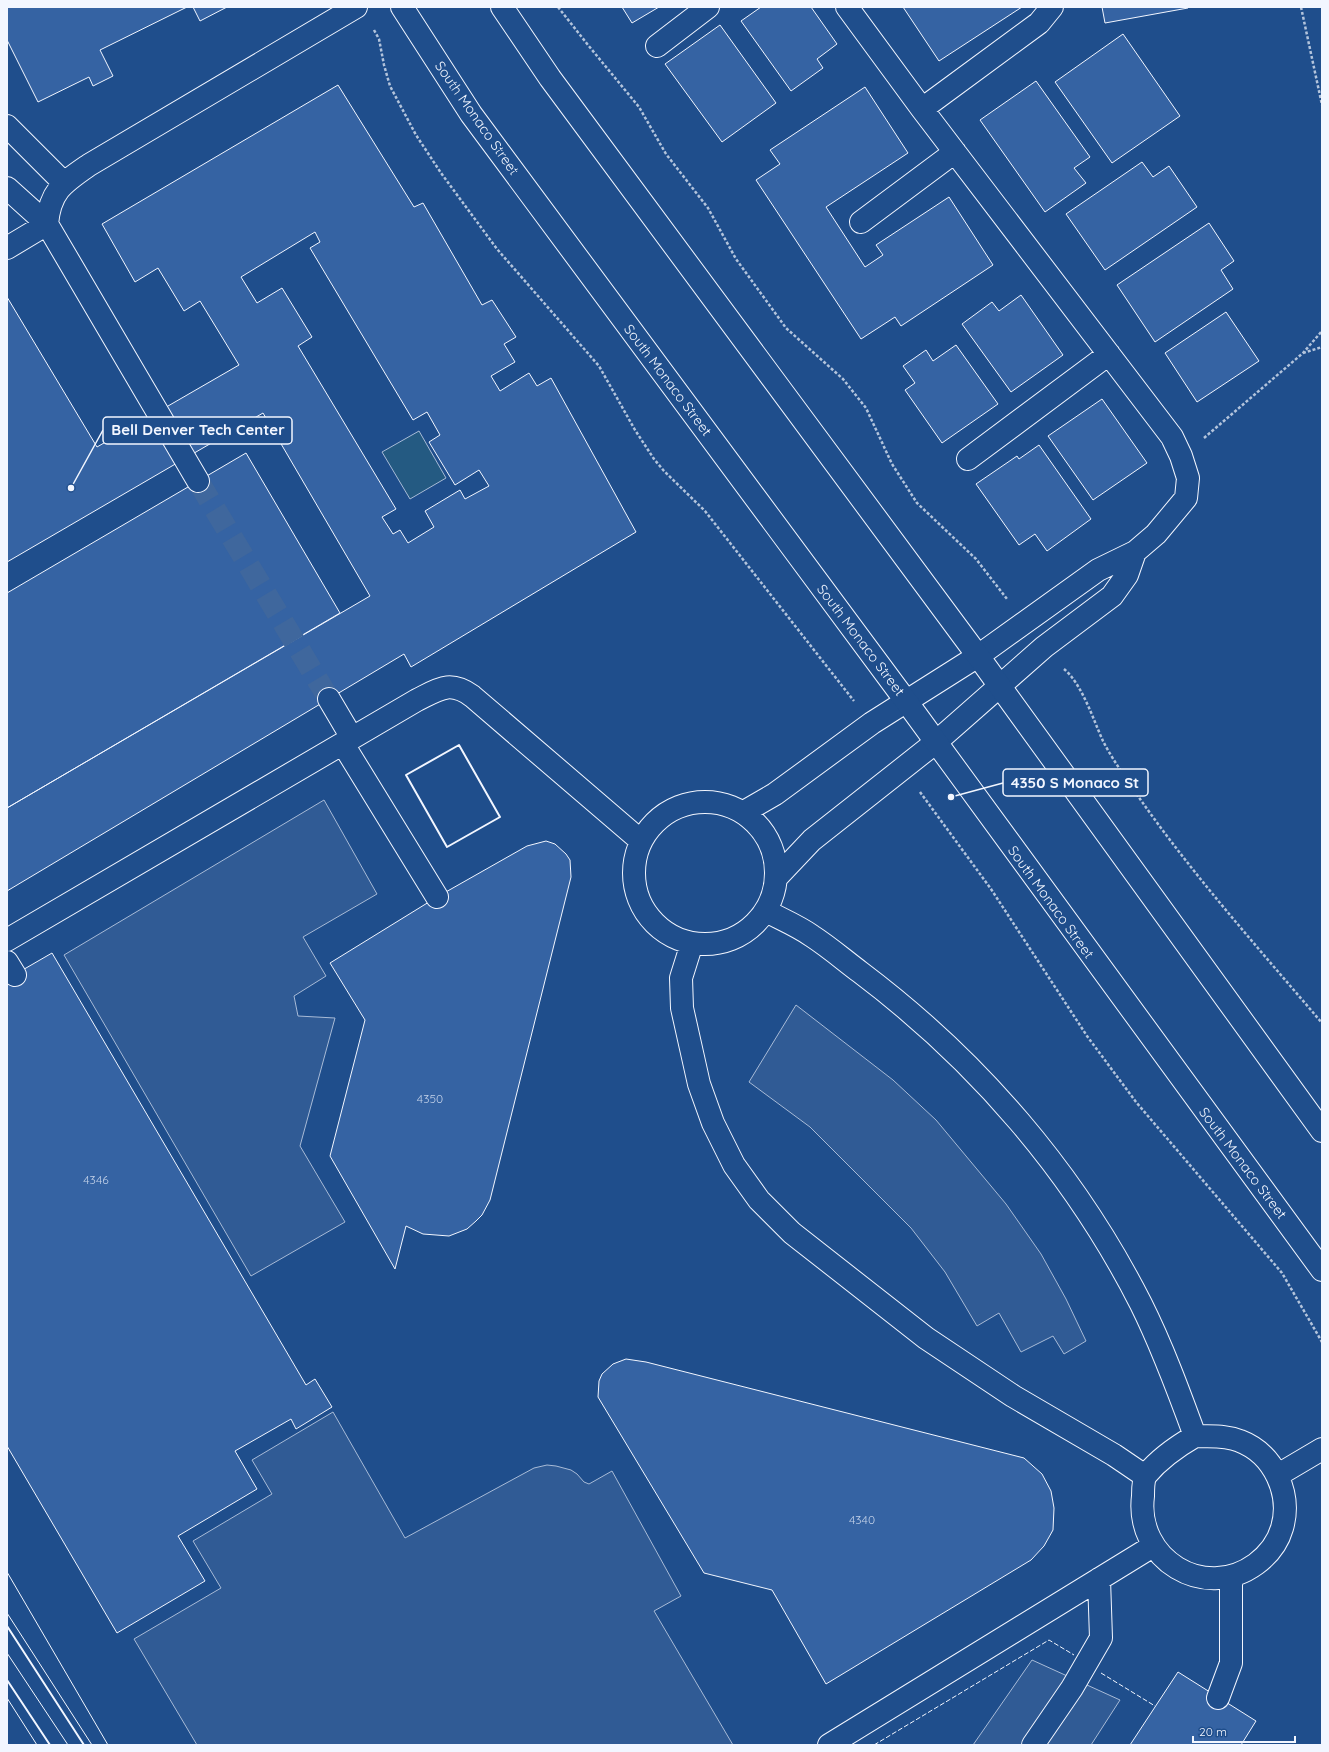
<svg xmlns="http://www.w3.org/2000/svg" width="1329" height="1752" font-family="Quicksand,sans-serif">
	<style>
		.green { fill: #245a82; stroke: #a8bbd7 }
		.parking { fill: #305b95; stroke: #a8bbd7 }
		.building { fill: #3563a3; stroke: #f2f6ff; fill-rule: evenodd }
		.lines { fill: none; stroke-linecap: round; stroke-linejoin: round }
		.minor-tunnel { stroke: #3f679d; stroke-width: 22; stroke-dasharray: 22 11; stroke-linecap: butt }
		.minor-casing { stroke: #f2f6ff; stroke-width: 24 }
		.major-casing { stroke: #f2f6ff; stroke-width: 24 }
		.path { stroke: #b3c4dc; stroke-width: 2.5; stroke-dasharray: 3 2; stroke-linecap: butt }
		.minor { stroke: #1f4e8c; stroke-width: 22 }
		.major { stroke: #1f4e8c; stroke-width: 22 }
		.tram { stroke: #f2f6ff; stroke-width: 1 }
		.fence { stroke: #f2f6ff; stroke-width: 1; stroke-dasharray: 5 2; stroke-linecap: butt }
		.wall { stroke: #f2f6ff; stroke-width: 2 }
		.labels { text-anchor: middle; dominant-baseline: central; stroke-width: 3; stroke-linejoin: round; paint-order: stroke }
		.number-label { font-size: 12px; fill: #c3d1e8 }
		.street-label { font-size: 14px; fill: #f2f6ff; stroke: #1f4e8c }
		.leader { fill: none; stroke: #f2f6ff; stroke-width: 1.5 }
		.callout-dot { fill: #f2f6ff; stroke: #1f4e8c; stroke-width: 1.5 }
		.callout { fill: #1f4e8c; stroke: #f2f6ff; stroke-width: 1.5 }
		.callout-label { font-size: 15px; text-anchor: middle; font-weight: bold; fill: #f2f6ff }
	</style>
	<rect width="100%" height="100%" fill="#1f4e8c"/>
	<path class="green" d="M419 431 446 478 410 499 382 452Z"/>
	<path class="parking" d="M324 800 377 894 303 937 326 976 294 996 298 1016 335 1018 300 1146 345 1222 251 1276 64 955Z
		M796 1005 893 1080 936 1120 1006 1204 1041 1254 1066 1299 1086 1341 1064 1354 1053 1336 1021 1352 999 1313 977 1326 945 1272 911 1228 810 1127 749 1082Z
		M333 1412 405 1538 534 1468 547 1465 556 1466 571 1470 577 1474 584 1482 589 1484 612 1471 681 1596 654 1611 733 1745H197L134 1639 221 1588 193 1541 272 1494 252 1460Z
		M1032 1660 1120 1700 1091 1745H973Z"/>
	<path class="building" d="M7 7H187L100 50 113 76 93 86 89 77 38 102 7 40Z
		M193 7H227L200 21Z
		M622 7H659L632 23Z
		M761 7H811L837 44 817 59 823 68 791 91 741 21Z
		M903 7H1022L939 61Z
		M1102 7H1188V8L1105 23Z
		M720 25 776 103 722 142 665 64Z
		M1123 34 1180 116 1112 163 1055 82Z
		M1036 81 1090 157 1074 168 1086 183 1045 212 980 120Z
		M338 85 414 207 423 203 482 305 492 300 516 337 504 344 515 362 491 376 500 391 529 373 537 386 551 378 636 532 411 667 404 654 7 891V808L370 596 263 413 7 562V297L97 447 239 365 200 301 184 311 158 268 135 282 102 224ZM315 232 320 242 310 248 413 420 427 412 440 435 429 442 455 485 479 470 489 486 465 499 460 490 425 511 434 527 408 543 400 530 393 534 382 517 396 509 298 346 312 337 282 288 257 303 241 277Z
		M865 87 908 153 826 207 865 267 883 255 876 245 949 197 993 265 901 326 895 317 861 339 756 180 780 164 770 150Z
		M1142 162 1153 177 1169 166 1197 207 1105 270 1066 214Z
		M1209 223 1234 261 1221 270 1233 289 1155 342 1117 285Z
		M1021 295 1063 355 1011 392 962 324 992 302 999 311Z
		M1226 312 1259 361 1197 402 1165 353Z
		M956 345 998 404 942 443 905 390 915 383 903 366 926 350 933 361Z
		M1102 399 1147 463 1093 500 1048 436Z
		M1039 445 1091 519 1047 551 1035 534 1019 545 976 484 1017 456 1019 459Z
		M246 453 340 613 7 808V593Z
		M546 841 555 844 566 854 570 860 571 877 490 1200 482 1215 476 1221 467 1229 449 1236 423 1234 406 1226 395 1269 330 1156 365 1020 330 963 437 897 527 846Z
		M52 953 306 1385 315 1379 332 1407 296 1429 291 1419 235 1451 257 1489 178 1536 205 1581 117 1633 7 1446V979Z
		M626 1359 646 1362 1024 1458 1042 1474 1051 1491 1054 1508 1053 1530 1044 1546 1031 1560 826 1684 772 1590 704 1573 598 1397 599 1381 602 1374 613 1364Z
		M1178 1672 1256 1721 1241 1745H1130Z"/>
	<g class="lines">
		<path class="minor-tunnel" d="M198 481 329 699"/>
		<defs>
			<path id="minor" d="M657 46 708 7
				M922 109 1039 23 1052 7
				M7 126 64 183
				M7 188 47 224 198 481
				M861 222 955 152
				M47 224C50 191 63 183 89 165L356 7
				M7 248 47 224
				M968 459 1109 354
				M329 699 352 738
				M343 744 437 897
				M634 873a71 71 0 1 1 142 0a71 71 0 1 1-142 0Z
				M744 812 775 794 872 723 978 656 1098 570 1135 552 1156 534 1186 498 1188 478 1181 456 1172 437 922 109 847 7
				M777 877 812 840 935 743 1044 647 1112 596 1127 575 1135 552
				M766 911C781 919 798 926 812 936 829 947 844 960 860 972 977 1060 1074 1172 1141 1304 1162 1346 1179 1392 1195 1436
				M7 940 417 700C439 689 450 680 472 696L641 841
				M692 943 681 978 682 1008 699 1084 713 1123 734 1165 759 1200 792 1233 926 1338 1013 1396 1114 1455 1145 1476
				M7 962 15 975
				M1195 1436C1210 1437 1226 1435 1240 1441 1274 1454 1292 1494 1282 1528 1278 1542 1268 1555 1256 1564 1204 1602 1135 1559 1143 1496 1143 1490 1143 1480 1146 1475 1160 1458 1176 1447 1195 1436Z
				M1278 1475 1322 1449
				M1218 1698 1231 1663V1576
				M829 1745 1153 1546
				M1033 1745 1072 1688 1101 1638 1099 1579"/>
			<path id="major" d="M402 7 471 114 906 701 1322 1270
				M502 7 550 78 978 656 1322 1131"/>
		</defs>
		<use href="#minor" class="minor-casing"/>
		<use href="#major" class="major-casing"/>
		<path class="path" d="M558 7 588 45 639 107 666 154 708 208 736 259 786 328 843 379 866 408 892 464 917 503 976 559 1007 599
			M1301 7 1322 105
			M374 30 379 39 384 65 390 86 416 135 441 173 497 249 599 366 635 430 654 459 664 471 705 511 854 701
			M1303 353 1322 347
			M1204 438 1303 353 1322 331
			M1064 669C1082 684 1093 719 1103 741 1109 753 1117 765 1125 777 1183 864 1254 943 1322 1023
			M920 792 991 889 1087 1036 1136 1102 1282 1273 1322 1342"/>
		<use href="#minor" class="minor"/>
		<use href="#major" class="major"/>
		<path class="tram" d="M7 1572 108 1745
			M7 1613 92 1745
			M7 1653 68 1745
			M7 1698 37 1745"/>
		<path class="fence" d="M1101 1673 1155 1706
			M874 1745 1049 1640 1074 1655"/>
		<path class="wall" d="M459 745 500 817 447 847 406 775Z
			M7 1626 84 1745
			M7 1680 50 1745"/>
	</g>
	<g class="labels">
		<g class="number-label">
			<text x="430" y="1098">4350</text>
			<text x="96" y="1179">4346</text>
			<text x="862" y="1519">4340</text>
		</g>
		<g class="street-label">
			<text transform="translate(477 118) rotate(55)">South Monaco Street</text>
			<text transform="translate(668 380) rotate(53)">South Monaco Street</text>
			<text transform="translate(861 640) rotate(53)">South Monaco Street</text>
			<text transform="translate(1051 902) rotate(54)">South Monaco Street</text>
			<text transform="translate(1243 1163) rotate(53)">South Monaco Street</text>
		</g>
	</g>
	<path class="leader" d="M71 488L103 430M951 797L1003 783"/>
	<g class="callout-dot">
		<circle cx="71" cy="488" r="4"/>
		<circle cx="951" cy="797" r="4"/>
	</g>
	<g class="callout">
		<rect x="103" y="417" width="189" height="27" rx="4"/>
		<rect x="1003" y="769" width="145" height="27" rx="4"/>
	</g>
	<g class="callout-label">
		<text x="198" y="435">Bell Denver Tech Center</text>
		<text x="1075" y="788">4350 S Monaco St</text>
	</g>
	<rect width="1329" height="1752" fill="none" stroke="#f2f6ff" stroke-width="16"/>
	<path d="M1193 1736v6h102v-6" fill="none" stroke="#f2f6ff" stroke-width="2"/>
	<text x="1199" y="1736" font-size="12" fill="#f2f6ff" stroke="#1f4e8c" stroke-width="3" paint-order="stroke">20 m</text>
</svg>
